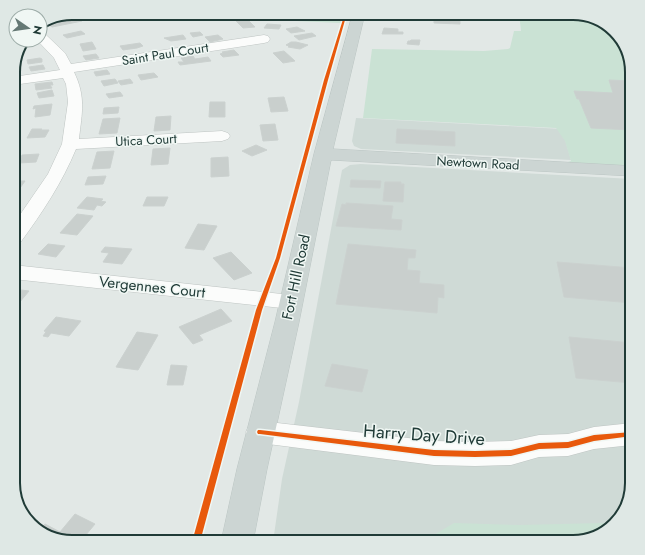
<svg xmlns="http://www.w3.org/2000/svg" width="645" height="555" font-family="Jost,sans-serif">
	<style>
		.built { fill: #cfdad6 }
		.green { fill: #cae2d4 }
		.building { fill: #c9cfcd; stroke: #cbd1cf }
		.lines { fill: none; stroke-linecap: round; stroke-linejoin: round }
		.minor-casing { stroke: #bfc5c3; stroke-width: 1 }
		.major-casing { stroke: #bbc5c3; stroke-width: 1 }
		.minor { fill: #fbfcfb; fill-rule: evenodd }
		.major { fill: #ccd5d3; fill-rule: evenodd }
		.cycleway-casing { stroke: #f0f7f4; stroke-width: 3 }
		.cycleway { fill: #e8590c; fill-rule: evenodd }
		.labels { text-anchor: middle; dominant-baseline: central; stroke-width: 3; stroke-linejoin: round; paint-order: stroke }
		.far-street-label { font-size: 13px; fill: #203b37; stroke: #f0f7f4 }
		.street-label { font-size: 15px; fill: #203b37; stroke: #f0f7f4 }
		.near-street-label { font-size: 18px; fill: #203b37; stroke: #f0f7f4 }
		.rim { fill: none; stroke: #203b37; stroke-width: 2 }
	</style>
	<rect width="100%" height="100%" fill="#e2e8e6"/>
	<path class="built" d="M356 118 562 129 571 160 361 149 354 146 352 141Z
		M361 164 632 179V487L615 525 573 542H273L282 479 299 402 342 170 350 165Z"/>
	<path class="green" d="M113 13H344L342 23Z
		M519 13H574L615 30 632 71V171L568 162 571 161 565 141 556 128 363 118 372 49 484 51 508 49 510 48 514 31H521Z
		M617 521 615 525 573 542H422L454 523 519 525 603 523Z
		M321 535 336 537 343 542H285L286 539H299Z"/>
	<path class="building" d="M78 18 82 21 52 27 48 24Z
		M247 19 255 27 243 28 236 21Z
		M434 19 460 20V24L434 23Z
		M267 24 281 25 279 29 264 28Z
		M297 27 305 31 291 33 286 29Z
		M384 28 398 29V32H403V34H382Z
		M81 31 85 34 67 38 63 35Z
		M200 32 203 35 193 37 190 33Z
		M312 33 316 36 299 40 294 36Z
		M183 35 186 39 171 41 164 38Z
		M218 35 223 39 210 42 205 37Z
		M411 40H420L419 45 407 44 408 41H410Z
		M92 42 96 49 83 51 80 44Z
		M291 42H296L308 45 300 49 288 47 289 46 286 45Z
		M140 43 143 46 137 48 123 50 120 46Z
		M234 50 239 55 223 57 220 54 223 53 222 52Z
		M284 51 295 61 283 63 273 53Z
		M96 54 99 58 86 60 83 56Z
		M193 56 195 59 208 57 211 61 180 65 178 62H184L181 58Z
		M40 58 42 59V62L28 64 27 60Z
		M43 65 45 69 31 71 29 67Z
		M107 70 110 74 96 76 94 72Z
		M154 73 158 77 141 80 138 75Z
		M115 79 118 83 104 86 101 81Z
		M130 79 133 83 121 85 118 81Z
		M609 80 632 81V130L591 128 579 99H577L574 91 613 93Z
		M52 82 53 85H50L52 88 36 90 35 84Z
		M52 90 54 96 39 98 37 93Z
		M120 92 123 96 109 98 106 94Z
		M284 97 288 111 271 112 268 98Z
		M210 102H225V117H209Z
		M52 104 50 115 35 117 36 108 33 109 34 106Z
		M119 107 118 113 103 114 104 108Z
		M171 116 170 130 154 131 156 117Z
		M120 118 117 133 99 134 103 119Z
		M275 124 278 140 263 141 260 125Z
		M32 129H42L41 130H49L45 137 27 138Z
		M397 129 455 132V146L396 143Z
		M256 145 267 150 252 156 242 151Z
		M170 148 168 164 151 165 153 149Z
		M114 151 110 168 92 169 97 152Z
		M39 154 36 162 19 163 22 155Z
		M228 157 229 176 211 177V158Z
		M106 176 103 184 85 185 88 177Z
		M351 180 381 181 380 188 350 187Z
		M13 181H25L13 198Z
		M385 182H401V184H404L403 202 383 201Z
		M87 197 103 199 101 201 106 202 102 206 97 205 94 210 77 208Z
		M147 197H168L164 206H143Z
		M346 203 393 206 391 219 402 220 401 230 336 226 342 204 346 205Z
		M77 214 93 216 77 235 60 233Z
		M198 224 217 226 204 250 185 248Z
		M48 244 65 246 56 257 38 254Z
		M348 244 416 250 415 258H408L407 270 420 271 419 283 444 285V298L438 297 437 313 336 304Z
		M105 247 132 249 122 264 103 262 109 253 101 252Z
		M231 252 252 273 234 280 213 258Z
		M557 262 632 268V303L564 297Z
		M13 289 29 291 19 303 13 302Z
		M221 309 232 321 199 335 203 340 193 344 179 327Z
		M56 317 81 321 69 336 51 333 48 337 43 336 46 332 44 331Z
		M137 332 158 335 138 370 116 367Z
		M569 337 632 343V383L576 378Z
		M332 364 368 370 362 392 325 386Z
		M171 365 187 366 183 385H167Z
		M75 514 95 524 80 542H71L40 529 45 524 60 532Z"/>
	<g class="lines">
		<defs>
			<path id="minor" d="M40 32 44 33 65 53 71 64 264 35 268 36 270 39 268 42 264 43 74 72C86 97 82 112 79 139L222 131 228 133 230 136 228 139 222 141 76 149C62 183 42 213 20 243L13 245V225L48 174 62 144 68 102 66 84 63 78 13 85V77L60 70 54 58 37 40H40Z
				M13 265 291 295 299 297 302 302 299 307 291 309 13 279Z
				M260 421 434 441 475 442 511 441 539 435 568 434 594 427 632 423V445L594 449 568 456 539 457 511 465 475 466 434 465 260 443 250 440 246 432 250 424Z"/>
			<path id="major" d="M353 13H365L333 149 632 166V176L331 160 299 322 267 469 253 542H221L237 469 275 322 314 154Z"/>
		</defs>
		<use href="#minor" class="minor-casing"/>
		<use href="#major" class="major-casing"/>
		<use href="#minor" class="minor"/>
		<use href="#major" class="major"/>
		<defs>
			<path id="cycleway" d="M345 13H347L328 80 280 258 262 310 200 542H192L256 310 276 258 324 80Z
				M258 430H260L434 450 475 451 511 450 539 443 568 442 594 435 632 432V436L594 441 568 448 539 449 511 456 475 457 434 456 260 434H258L257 432Z"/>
		</defs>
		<use href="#cycleway" class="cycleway-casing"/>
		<use href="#cycleway" class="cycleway"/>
	</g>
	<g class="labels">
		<g class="far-street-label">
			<text transform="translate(165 54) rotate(-9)">Saint Paul Court</text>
			<text transform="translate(146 140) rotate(-3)">Utica Court</text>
			<text transform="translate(478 163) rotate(3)">Newtown Road</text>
		</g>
		<g class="street-label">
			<text transform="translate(296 277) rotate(-78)">Fort Hill Road</text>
			<text transform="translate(152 287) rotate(6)">Vergennes Court</text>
		</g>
		<g class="near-street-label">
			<text transform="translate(424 435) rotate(4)">Harry Day Drive</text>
		</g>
	</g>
	<path d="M0 0H645V555H0ZM72 20H573A52 52 0 0 1 625 72V483A52 52 0 0 1 573 535H72A52 52 0 0 1 20 483V72A52 52 0 0 1 72 20Z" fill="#dfe8e5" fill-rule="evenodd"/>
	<path class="rim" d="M72 20H573A52 52 0 0 1 625 72V483A52 52 0 0 1 573 535H72A52 52 0 0 1 20 483V72A52 52 0 0 1 72 20Z"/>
	<g transform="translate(28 28) rotate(103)"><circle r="19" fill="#f0f7f4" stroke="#9daca8"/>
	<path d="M0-3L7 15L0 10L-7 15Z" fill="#647874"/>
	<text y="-6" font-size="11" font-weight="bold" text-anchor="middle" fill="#203b37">N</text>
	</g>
</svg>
